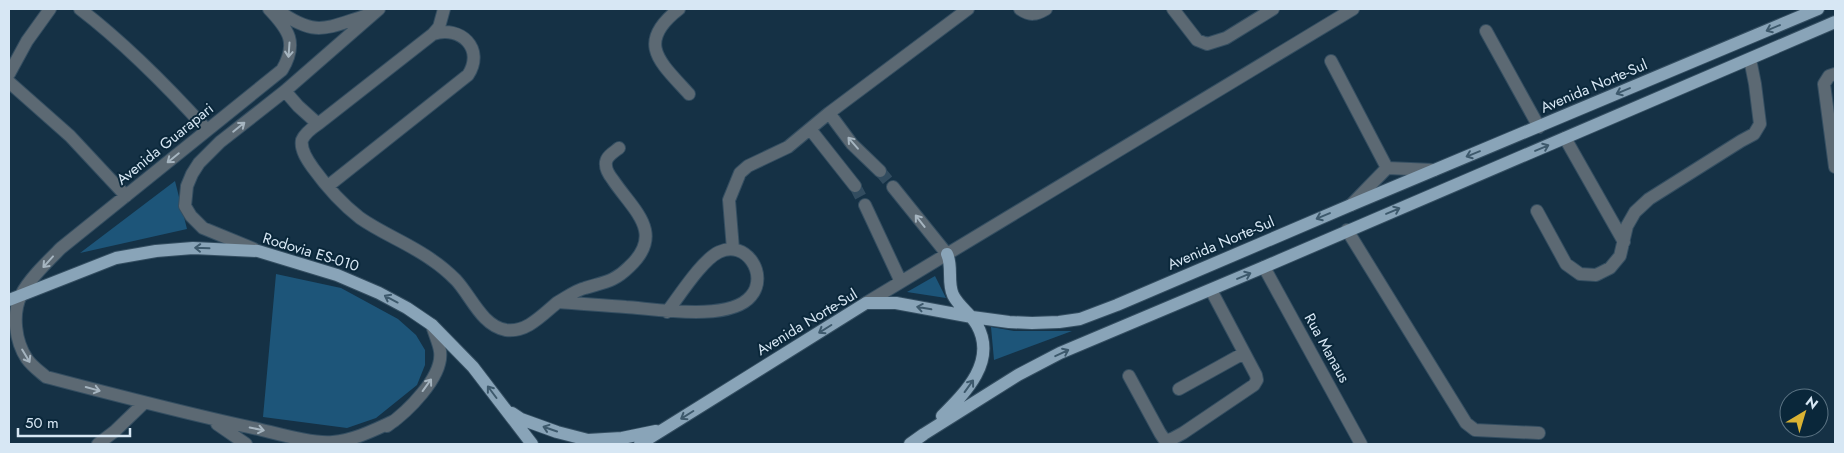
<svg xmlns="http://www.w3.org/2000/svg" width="1844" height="453" font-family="Jost,sans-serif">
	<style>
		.green { fill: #1d5579 }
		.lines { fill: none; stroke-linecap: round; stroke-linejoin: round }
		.minor-tunnel { stroke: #324c5f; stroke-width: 12; stroke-dasharray: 12 6; stroke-linecap: butt }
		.minor-casing { stroke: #344e61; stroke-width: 14 }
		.major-casing { stroke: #344e61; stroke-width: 14 }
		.minor { stroke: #5c6973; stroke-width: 12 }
		.major { stroke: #89a4b8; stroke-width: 12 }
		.oneway { stroke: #3d596c }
		.oneway2 { stroke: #a6b5c0 }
		.labels { text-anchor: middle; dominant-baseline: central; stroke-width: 4; stroke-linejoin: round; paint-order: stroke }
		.street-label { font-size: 15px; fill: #d7e7f4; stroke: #0a273a }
	</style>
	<rect width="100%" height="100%" fill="#153145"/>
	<path class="green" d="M175 181 187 229 80 253Z
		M276 274 341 288 398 319 416 335 425 350V365L417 385 376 418 347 428 263 417Z
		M935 276 946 298 907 292Z
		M991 327 1014 331H1072L994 360Z"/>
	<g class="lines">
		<path class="minor-tunnel" d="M880 171 893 187
			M855 186 865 205"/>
		<defs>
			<path id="minor" d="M80 9C127 45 168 87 207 130
				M269 9C289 30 298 43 282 70L61 248C48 261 29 279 21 295 12 314 15 341 27 359 32 366 39 371 46 377 116 395 187 414 258 429 279 434 313 444 333 442 355 440 374 430 394 421
				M679 9C635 43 660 62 689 94
				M1020 9C1030 16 1036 15 1046 9
				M1173 9 1197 40 1207 44 1226 38 1273 9
				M277 10C317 38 325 28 368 15
				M1486 31 1539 127
				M1331 61 1387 168
				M9 74 27 41 50 9
				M1835 74 1829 76 1824 84 1835 167
				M9 82 70 136 126 196
				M285 91 298 106 318 124C312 128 305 133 302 140 300 150 308 161 313 168 326 186 342 204 360 218 383 234 410 244 432 260 441 266 449 273 456 280 471 296 482 326 506 330 527 333 543 314 558 302 581 304 604 305 626 307 656 309 730 322 751 296 769 275 746 239 719 252 702 260 680 295 667 312
				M829 113 852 144 880 171
				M318 124 433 34 439 27 444 9
				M810 129 855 186
				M1565 138 1624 242
				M328 186 468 75C485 49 461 25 433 34
				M893 187 947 254
				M865 205 901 282
				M1351 205 1387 168 1434 170
				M1537 211 1566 264 1580 274 1596 275 1610 268 1620 256 1627 226 1635 212 1649 199 1741 141 1754 134 1760 124 1755 84 1750 59
				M1347 230 1466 423 1475 430 1539 433
				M254 249 203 228 191 216 185 206 187 186 192 174 199 163 220 142 285 91 379 9
				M733 249 729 200 740 173 748 166 788 147 829 113 968 9
				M1264 267 1361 444
				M558 302C567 297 576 290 585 288 604 282 614 282 629 267 666 233 633 210 613 180 609 175 605 168 606 162 607 156 614 152 619 148
				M866 303 1353 9
				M1129 376 1160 433 1164 439 1170 440 1183 433 1254 385 1257 380 1256 375 1211 290
				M1179 389 1244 353
				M217 424 246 444
				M387 426C406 413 444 377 440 351 439 343 434 333 432 325
				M98 444 115 431 144 403"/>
			<path id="major" d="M9 300 116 258 156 251 193 248 258 251 337 275 379 293 407 308 432 325 473 367 532 444
				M512 413 521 419 557 432 588 440 622 438 656 431
				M942 416C966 392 997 361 977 325 971 314 959 307 953 295 947 282 953 267 947 254
				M640 444 866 303H896L972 317 1009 322 1032 323 1059 322 1080 319 1117 305 1351 205 1818 9
				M910 444 924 434 1018 375 1060 353 1264 267 1835 22"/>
		</defs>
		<use href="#minor" class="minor-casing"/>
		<use href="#major" class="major-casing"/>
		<use href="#minor" class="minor"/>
		<use href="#major" class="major"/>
	</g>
	<defs><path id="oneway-shaft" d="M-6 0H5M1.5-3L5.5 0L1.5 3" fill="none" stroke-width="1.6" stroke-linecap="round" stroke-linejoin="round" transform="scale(1.25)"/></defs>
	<g class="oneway">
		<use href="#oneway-shaft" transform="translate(1773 28) rotate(157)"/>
		<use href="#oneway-shaft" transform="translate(1623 91) rotate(157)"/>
		<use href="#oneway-shaft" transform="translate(1542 148) rotate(-23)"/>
		<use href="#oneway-shaft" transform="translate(1473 154) rotate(158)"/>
		<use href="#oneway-shaft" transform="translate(1393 211) rotate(-23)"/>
		<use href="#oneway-shaft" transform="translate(1323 216) rotate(157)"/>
		<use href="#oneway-shaft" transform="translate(202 248) rotate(-178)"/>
		<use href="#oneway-shaft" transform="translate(1244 276) rotate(-23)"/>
		<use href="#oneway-shaft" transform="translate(391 299) rotate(-152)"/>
		<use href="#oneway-shaft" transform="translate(924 308) rotate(-170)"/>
		<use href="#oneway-shaft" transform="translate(825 329) rotate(148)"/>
		<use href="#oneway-shaft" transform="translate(1062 353) rotate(-25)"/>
		<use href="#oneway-shaft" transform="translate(969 386) rotate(-54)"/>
		<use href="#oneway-shaft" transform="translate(492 392) rotate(-127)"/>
		<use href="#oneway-shaft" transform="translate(687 415) rotate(148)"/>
		<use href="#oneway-shaft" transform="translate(550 429) rotate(-161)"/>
	</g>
	<g class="oneway2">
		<use href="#oneway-shaft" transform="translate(289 50) rotate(94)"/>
		<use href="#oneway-shaft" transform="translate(239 127) rotate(-39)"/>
		<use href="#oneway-shaft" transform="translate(853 143) rotate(-131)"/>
		<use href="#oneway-shaft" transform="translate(173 158) rotate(141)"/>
		<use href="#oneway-shaft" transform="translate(920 221) rotate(-128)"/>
		<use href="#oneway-shaft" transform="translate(48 262) rotate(132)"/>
		<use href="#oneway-shaft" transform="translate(26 356) rotate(59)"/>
		<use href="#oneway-shaft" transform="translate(427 385) rotate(-54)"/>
		<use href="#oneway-shaft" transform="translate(93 389) rotate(15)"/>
		<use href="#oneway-shaft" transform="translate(257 429) rotate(12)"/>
	</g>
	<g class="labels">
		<g class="street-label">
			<text transform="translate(1594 86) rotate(-23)">Avenida Norte-Sul</text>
			<text transform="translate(165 144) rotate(-39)">Avenida Guarapari</text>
			<text transform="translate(1221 243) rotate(-23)">Avenida Norte-Sul</text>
			<text transform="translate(311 252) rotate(17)">Rodovia ES-010</text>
			<text transform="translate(807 322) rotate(-31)">Avenida Norte-Sul</text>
			<text transform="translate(1327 348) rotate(61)">Rua Manaus</text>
		</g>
	</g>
	<rect width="1844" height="453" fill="none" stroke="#d7e7f4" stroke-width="20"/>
	<g transform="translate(1804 413) rotate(38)"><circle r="24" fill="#0a273a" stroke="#5c7484"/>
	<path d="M0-4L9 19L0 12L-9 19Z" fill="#dab333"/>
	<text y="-8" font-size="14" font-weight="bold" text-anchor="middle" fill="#d7e7f4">N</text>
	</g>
	<path d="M18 428v8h112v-8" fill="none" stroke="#d7e7f4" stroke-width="2.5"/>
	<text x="25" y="428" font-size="15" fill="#d7e7f4" stroke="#0a273a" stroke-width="4" paint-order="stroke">50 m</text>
</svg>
